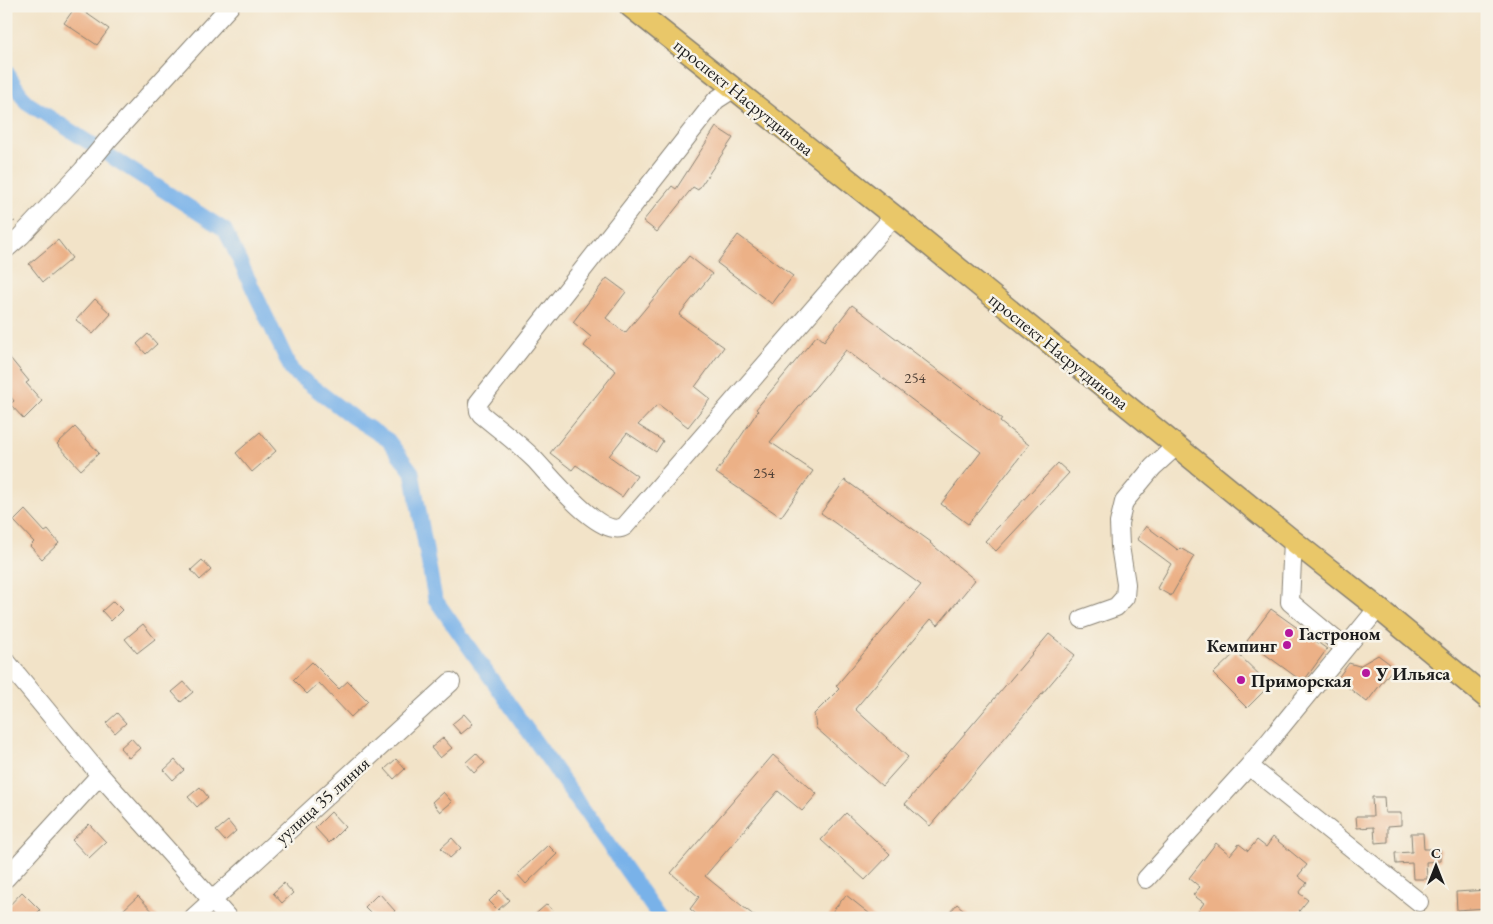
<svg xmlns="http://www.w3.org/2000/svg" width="1493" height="924" font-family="'EB Garamond',serif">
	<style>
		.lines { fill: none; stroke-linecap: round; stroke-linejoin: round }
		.canal { stroke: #79b2e9; stroke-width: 15 }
		.building { fill: #ecb187 }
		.minor-casing { stroke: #878072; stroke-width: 20 }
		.major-casing { stroke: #878072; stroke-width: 24 }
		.path { stroke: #878072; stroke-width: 2.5; stroke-dasharray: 4 4; stroke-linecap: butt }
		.minor { stroke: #fff; stroke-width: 18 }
		.major { stroke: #e9c769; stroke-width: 21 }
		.poi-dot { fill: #b5179e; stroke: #f7f3e8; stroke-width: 2 }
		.labels { text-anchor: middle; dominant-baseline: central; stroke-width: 5; stroke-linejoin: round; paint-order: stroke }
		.number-label { font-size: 15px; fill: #504137 }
		.street-label { font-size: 18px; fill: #1c1c1c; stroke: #f7f3e8 }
		.poi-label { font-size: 18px; font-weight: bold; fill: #1c1c1c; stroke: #f7f3e8; text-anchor: start }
	</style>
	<rect width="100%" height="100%" fill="#f7f3e8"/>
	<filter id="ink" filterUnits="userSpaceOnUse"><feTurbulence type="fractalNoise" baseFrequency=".02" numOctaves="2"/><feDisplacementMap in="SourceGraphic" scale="10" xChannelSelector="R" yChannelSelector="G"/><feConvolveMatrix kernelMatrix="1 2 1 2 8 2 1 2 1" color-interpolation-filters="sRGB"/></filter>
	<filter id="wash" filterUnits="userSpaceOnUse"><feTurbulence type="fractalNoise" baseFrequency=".0096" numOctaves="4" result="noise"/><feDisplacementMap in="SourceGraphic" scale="20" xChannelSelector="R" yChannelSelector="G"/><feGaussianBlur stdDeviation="1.12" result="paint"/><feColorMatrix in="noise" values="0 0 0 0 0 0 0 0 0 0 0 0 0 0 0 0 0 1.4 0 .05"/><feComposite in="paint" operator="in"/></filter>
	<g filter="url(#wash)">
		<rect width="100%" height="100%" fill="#f2e3c8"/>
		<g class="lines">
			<path class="canal" d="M6 71 26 102 225 230 292 371 352 417 388 440 412 472 435 599 660 918"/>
		</g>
		<g id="blocks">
			<path class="building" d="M76 6 109 29 97 45 64 23Z
				M716 127 733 138 698 190 693 187 657 232 643 221 672 186 676 189Z
				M738 235 793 276 772 304 717 263Z
				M58 240 72 258 43 282 29 264Z
				M689 256 712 274 679 315 724 347 695 387 710 399 688 427 658 404 638 425 663 441 656 452 627 433 609 456 637 476 622 497 576 465 572 470 550 453 616 371 584 346 591 337 573 322 607 278 626 292 606 318 625 333Z
				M95 299 111 314 93 334 76 320Z
				M852 305 1002 419 1000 422 1029 445 968 524 941 504 981 452 846 350 770 442 813 471 781 517 716 473 758 411 756 409 817 335 824 341Z
				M148 334 157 344 146 354 137 344Z
				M6 353 29 381 26 383 42 401 24 419 10 404 14 401 6 391Z
				M75 427 99 453 81 470 57 444Z
				M260 432 276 451 252 472 236 453Z
				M1058 463 1069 473 996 551 985 541Z
				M845 480 931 542 930 543 975 580 938 625 931 619 855 709 908 757 882 786 816 728 814 714 839 689 836 686 921 585 821 513Z
				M25 510 45 532 48 530 59 543 42 559 30 546 34 542 14 521Z
				M1146 526 1178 550 1180 548 1194 556 1171 596 1157 588 1171 564 1137 539Z
				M202 560 211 570 200 580 191 570Z
				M113 601 122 610 111 621 102 611Z
				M1271 609 1327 649 1303 682 1247 641Z
				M143 624 155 639 137 653 125 639Z
				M1049 634 1075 655 930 826 905 804Z
				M1236 652 1270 685 1247 708 1213 674Z
				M1378 655 1394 667 1367 702 1337 679 1349 663 1359 666Z
				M312 662 339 689 348 681 368 701 351 717 319 683 307 694 293 680Z
				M184 682 193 692 181 702 172 692Z
				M117 713 126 723 115 733 106 723Z
				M464 714 473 724 461 734 452 724Z
				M131 738 140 748 129 758 120 748Z
				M443 738 452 748 440 758 431 748Z
				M476 753 485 763 474 773 465 763Z
				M773 755 817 794 802 811 778 791 705 876 757 918H701L690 909 699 897 671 873Z
				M396 759 405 769 394 779 385 769Z
				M175 760 184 770 173 780 164 770Z
				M200 787 208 797 197 807 188 797Z
				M443 792 452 802 440 812 432 802Z
				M1372 797H1384L1385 813H1401V825L1388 826V842L1375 843 1374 827 1357 828 1356 816H1373Z
				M331 812 345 827 329 843 315 828Z
				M846 813 890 854 865 880 821 840Z
				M228 821 236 831 225 841 216 831Z
				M89 824 106 842 89 858 72 840Z
				M1411 833H1423L1424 849H1440V861L1426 862 1427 879H1413L1412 863 1396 864 1395 853 1412 852Z
				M1273 837 1307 865 1298 876 1307 883 1299 893 1308 900 1299 911 1307 918H1203L1197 913 1204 903 1193 895 1200 887 1189 878 1216 843 1230 855 1239 844 1248 851 1257 840 1266 847Z
				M452 838 461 848 450 858 441 848Z
				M548 845 557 854 526 884 517 874Z
				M284 883 293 893 282 903 273 893Z
				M500 890 509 900 498 910 489 901Z
				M1487 890V908L1457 910 1456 892Z
				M22 892 40 910 32 918H15L6 909Z
				M379 893 395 911 388 918H376L365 907Z
				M846 895 875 918H827Z
				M138 896 159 918H127L121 912Z
				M547 904 559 918H531Z
				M957 904 973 918H945Z"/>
		</g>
	</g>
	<g filter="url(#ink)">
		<use href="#blocks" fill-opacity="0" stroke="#878072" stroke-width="1"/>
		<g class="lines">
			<defs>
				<path id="minor" d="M733 89 716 100 478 403 479 411 481 414C499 429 518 443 534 459 549 474 602 542 625 526L894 216
					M6 249 21 236 83 170 107 141 230 6
					M1293 541 1290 602 1345 648
					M1082 619 1116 607 1125 597 1126 584 1120 546 1119 523 1124 502 1153 467 1176 446
					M6 661 100 775 228 918
					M1249 766 1419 902
					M6 878 100 775
					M1146 879 1249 766 1378 608
					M193 918 451 682"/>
				<path id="major" d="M630 6 894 216 1293 541 1378 608 1487 698"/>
			</defs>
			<use href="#minor" class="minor-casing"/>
			<use href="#major" class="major-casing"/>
			<path class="path" d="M6 207 14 222"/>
			<use href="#minor" class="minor"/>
			<use href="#major" class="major"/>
		</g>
	</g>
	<g class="poi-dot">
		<circle cx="1289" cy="633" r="5"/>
		<circle cx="1287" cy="645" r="5"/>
		<circle cx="1366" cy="673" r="5"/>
		<circle cx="1241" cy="680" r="5"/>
	</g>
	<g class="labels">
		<g class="number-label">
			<text x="915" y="377">254</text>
			<text x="764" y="472">254</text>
		</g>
		<g class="street-label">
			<text transform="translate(744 97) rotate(39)">проспект Насрутдинова</text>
			<text transform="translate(1059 351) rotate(39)">проспект Насрутдинова</text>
			<text transform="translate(322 800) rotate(-42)">уулица 35 линия</text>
		</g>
		<g class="poi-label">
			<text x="1299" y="633">Гастроном</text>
			<text x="1277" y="645" text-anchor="end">Кемпинг</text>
			<text x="1376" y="673">У Ильяса</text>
			<text x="1251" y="680">Приморская</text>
		</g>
	</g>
	<rect width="1493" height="924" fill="none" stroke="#f7f3e8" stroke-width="25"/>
	<g transform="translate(1436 866)" stroke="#f7f3e8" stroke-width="4" paint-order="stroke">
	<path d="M0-4L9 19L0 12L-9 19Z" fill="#1c1c1c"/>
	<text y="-8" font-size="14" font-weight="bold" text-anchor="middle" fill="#1c1c1c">С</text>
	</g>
</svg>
